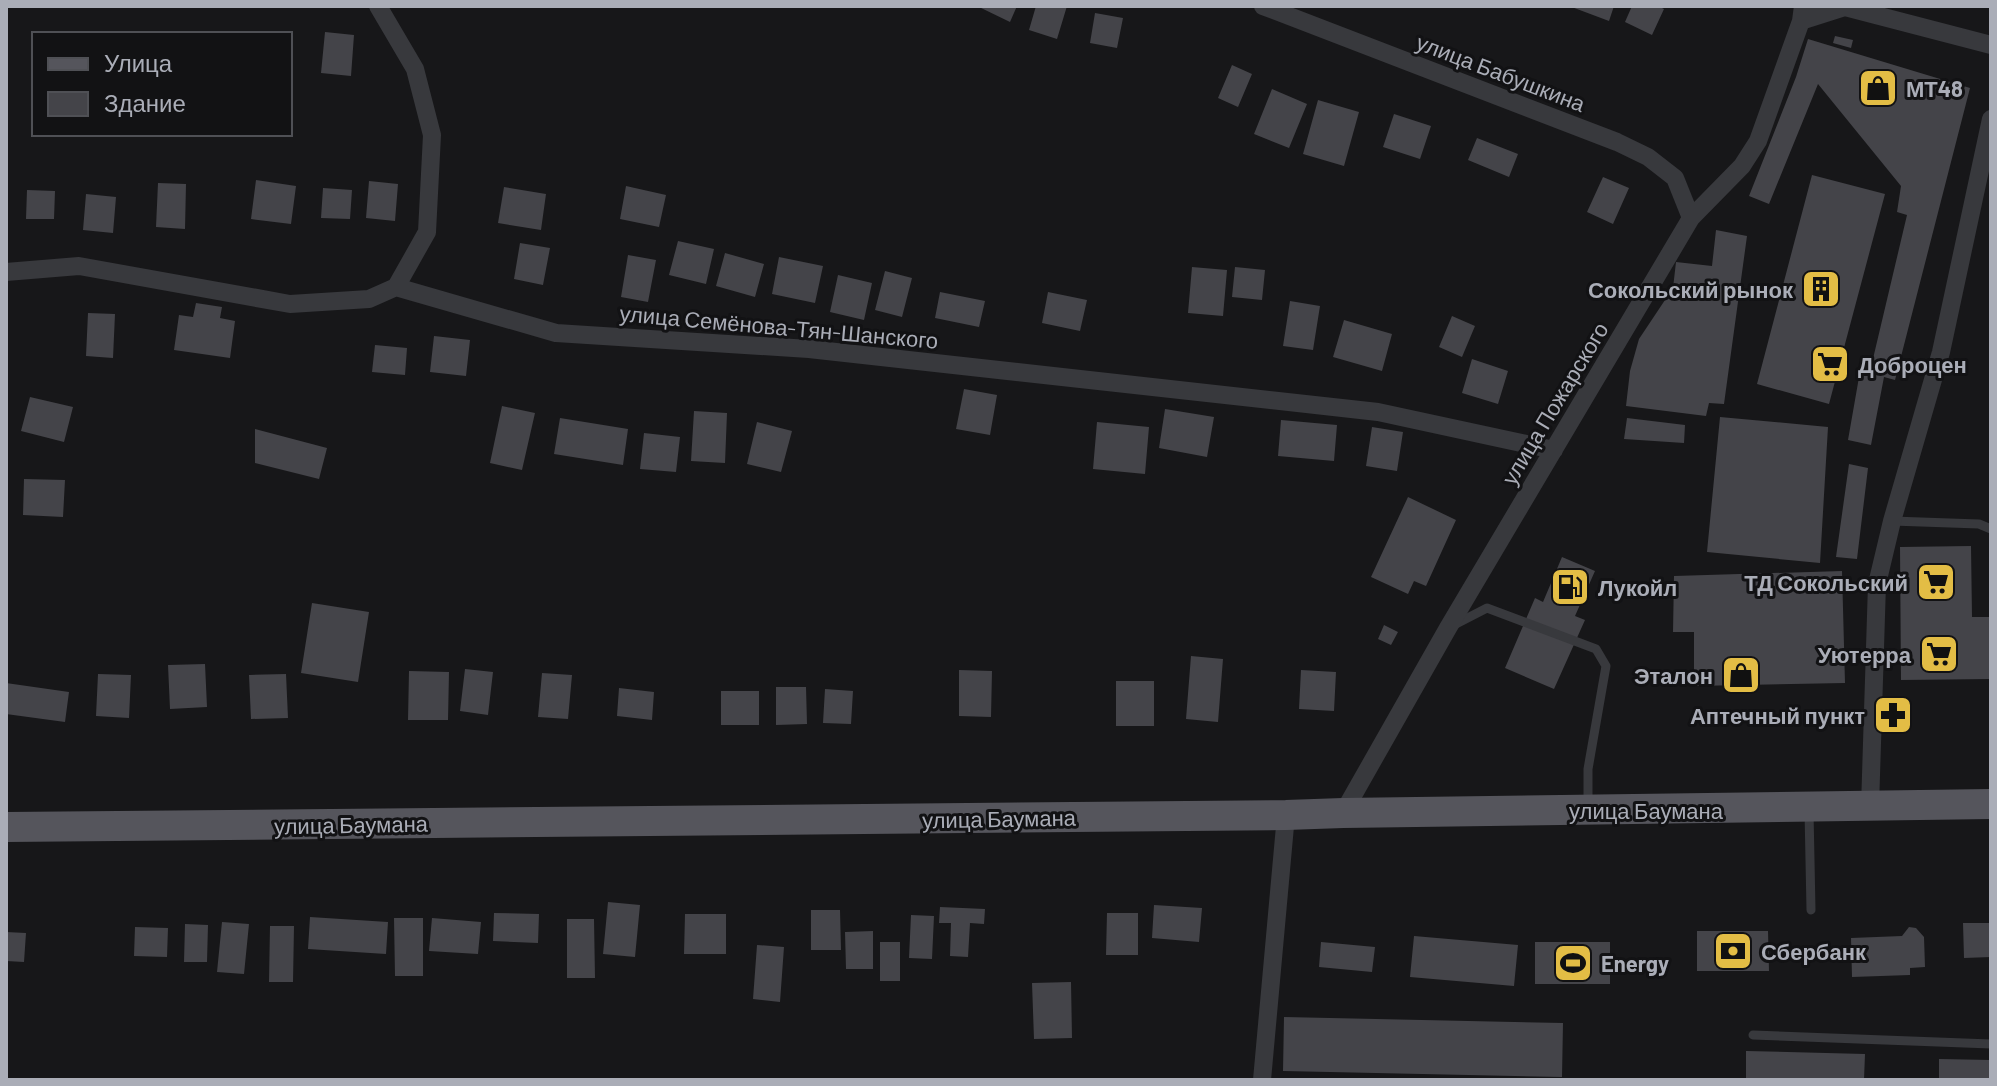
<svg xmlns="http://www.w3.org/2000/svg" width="1997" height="1086" font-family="Barlow,sans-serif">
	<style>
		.building { fill: #444449 }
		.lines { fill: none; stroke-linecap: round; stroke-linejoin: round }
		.lane { stroke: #38393d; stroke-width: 9 }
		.street { stroke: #38393d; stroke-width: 18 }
		.primary { stroke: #55555c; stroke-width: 30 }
		.labels { text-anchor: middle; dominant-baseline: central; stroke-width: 6; stroke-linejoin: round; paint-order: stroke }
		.street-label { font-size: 22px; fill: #aaadb7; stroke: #121214 }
		.poi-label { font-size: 22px; font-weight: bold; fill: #aaadb7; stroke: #121214; text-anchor: start }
	</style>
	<rect width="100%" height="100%" fill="#171719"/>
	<path class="building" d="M977 6H1017L1010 22Z
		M1036 6H1067L1057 39 1029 30Z
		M1569 6H1614L1609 21Z
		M1632 6H1658L1664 9 1652 35 1625 22Z
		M1095 13 1123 18 1117 48 1090 43Z
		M325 32 354 35 351 76 321 73Z
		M1835 36 1853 40 1851 48 1833 43Z
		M1808 39 1970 88 1895 380 1884 377 1871 445 1848 440 1862 360 1872 363 1907 215 1897 212 1901 186 1818 84 1769 204 1749 196 1796 77Z
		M1232 65 1252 74 1238 107 1218 98Z
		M1272 89 1307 104 1289 148 1254 134Z
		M1318 100 1359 112 1344 166 1303 154Z
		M1394 114 1431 126 1420 159 1383 147Z
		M1477 138 1518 154 1509 177 1468 160Z
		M1812 175 1885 194 1829 404 1757 384Z
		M1603 177 1629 188 1613 224 1587 212Z
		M256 180 296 186 291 224 251 219Z
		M369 181 398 184 395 221 366 218Z
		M158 183 186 184 185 229 156 227Z
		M626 186 666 195 659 227 620 219Z
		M504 187 546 194 541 230 498 223Z
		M323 188 352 190 350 219 321 218Z
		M27 190 55 191 54 219H26Z
		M86 194 116 197 113 233 83 230Z
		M1716 230 1747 236 1724 404 1709 403 1706 416 1626 406 1630 371 1639 339 1673 288 1676 262 1712 266Z
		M678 241 714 249 706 284 669 275Z
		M520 243 550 248 543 285 514 279Z
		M725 253 764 264 755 297 716 286Z
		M628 255 656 260 648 302 621 297Z
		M779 257 823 266 815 303 772 294Z
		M1192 267 1227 270 1223 316 1188 313Z
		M1235 267 1265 270 1262 300 1232 297Z
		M885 271 912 278 902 317 875 310Z
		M838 275 872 283 864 320 830 312Z
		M940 292 985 301 979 327 935 318Z
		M1048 292 1087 300 1080 331 1042 323Z
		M1290 301 1320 306 1313 350 1283 346Z
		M196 303 222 307 220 318 235 321 230 358 174 350 179 315 193 317Z
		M88 313 115 314 113 358 86 356Z
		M1452 316 1475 326 1462 357 1439 347Z
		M1344 320 1392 334 1382 371 1333 357Z
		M434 336 470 340 466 376 430 372Z
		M375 345 407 348 405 375 372 372Z
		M1472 359 1508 371 1498 404 1462 393Z
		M964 389 997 395 990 435 956 429Z
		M30 397 73 407 64 442 21 431Z
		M502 406 535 413 522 470 490 463Z
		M1165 409 1214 417 1207 457 1159 448Z
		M694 411 727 413 725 463 691 461Z
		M1720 417 1828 427 1820 563 1707 552Z
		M560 418 628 429 623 465 554 454Z
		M1627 418 1685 425 1684 443 1624 439Z
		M1281 420 1337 425 1334 461 1278 456Z
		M757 422 792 431 781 472 747 464Z
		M1097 422 1149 427 1145 474 1093 469Z
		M1372 427 1403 432 1397 471 1366 466Z
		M255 429 327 448 319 479 255 463Z
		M644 433 680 437 676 472 640 469Z
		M1849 464 1868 468 1857 559 1836 557Z
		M24 479 65 480 63 517 23 515Z
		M1408 497 1456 520 1426 586 1414 581 1408 594 1371 577Z
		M1971 546 1972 617H1991V679L1901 680 1900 547Z
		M1562 557 1595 571 1575 616 1585 620 1554 689 1505 668 1535 598 1543 602Z
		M1842 571 1845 683 1694 686V632H1673L1674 576Z
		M312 603 369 612 358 682 301 673Z
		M1384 625 1398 632 1391 645 1378 639Z
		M1191 656 1223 659 1218 722 1186 719Z
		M205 664 207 707 170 709 168 665Z
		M465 669 493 672 488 715 460 711Z
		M959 670 992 671 991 717 959 716Z
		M1301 670 1336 672 1334 711 1299 709Z
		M409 671 449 672 448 720H408Z
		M542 673 572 675 568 719 538 717Z
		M98 674 131 675 129 718 96 716Z
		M286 674 288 718 251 719 249 675Z
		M1116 681H1154V726H1116Z
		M6 683 69 692 65 722 6 714Z
		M776 687H806L807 724 776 725Z
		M619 688 654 692 652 720 617 716Z
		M825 689 853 691 851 724 823 723Z
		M721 691H759V725H721Z
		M608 902 640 905 635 957 603 954Z
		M1154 905 1202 908 1199 942 1152 938Z
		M940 907 985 909 984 924 970 923 968 957 950 956 951 923H939Z
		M811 910H840L841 950H811Z
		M494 913 539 914 538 943 493 941Z
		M1107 913H1138V955H1106Z
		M685 914H726V954H684Z
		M911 915 934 916 932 959 909 958Z
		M310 917 388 922 386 954 308 949Z
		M394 918H423V976H395Z
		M432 918 481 922 478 954 429 951Z
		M567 919H594L595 978H567Z
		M222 922 249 924 244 974 217 972Z
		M1963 923H1991V957L1964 958Z
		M185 924 208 925 207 962H184Z
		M270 926H294L293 982H269Z
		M135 927 168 928 167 957 134 956Z
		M1909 927 1916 928 1924 937 1925 967 1910 968V975L1852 977 1851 938 1902 936Z
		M873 931V969H846L845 932Z
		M1697 931H1768L1769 971H1697Z
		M6 932 26 933 24 962 6 961Z
		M1414 936 1518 945 1514 986 1410 977Z
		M880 942H900V981H880Z
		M1321 942 1375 947 1372 972 1319 967Z
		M1535 942H1610V984H1535Z
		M757 945 784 947 780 1002 753 999Z
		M1071 982 1072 1038 1034 1039 1032 983Z
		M1284 1017 1563 1023 1562 1077 1283 1071Z
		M1746 1051 1865 1054 1864 1080H1746Z
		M1939 1059 1991 1060V1080H1939Z"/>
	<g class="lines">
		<path class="lane" d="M1892 521 1979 524 1991 529
			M1452 626 1487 608 1596 649 1606 666 1588 769V807
			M1809 811 1811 910
			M1753 1035 1991 1044"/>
		<path class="street" d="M378 6 415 69 432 135 427 232 396 287
			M1263 6 1617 142 1648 157 1675 178 1691 218
			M1801 21 1845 7 1991 45
			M6 272 79 266 290 304 369 299 396 287 556 333 809 349 1378 412 1554 450
			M1870 807 1877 584 1892 521 1941 352 1991 119
			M1343 813 1448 628 1691 218 1742 166 1758 141 1801 21 1803 6
			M1262 1080 1286 815"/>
		<path class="primary" d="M6 827 1286 815 1343 813 1991 804"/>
	</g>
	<defs>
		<symbol id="shop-square" viewBox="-11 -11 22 22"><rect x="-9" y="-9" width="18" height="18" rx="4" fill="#e3bd45" stroke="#121214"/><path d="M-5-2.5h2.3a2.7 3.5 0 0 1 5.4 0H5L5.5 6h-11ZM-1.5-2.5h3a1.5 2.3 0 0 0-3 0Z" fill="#111"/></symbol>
		<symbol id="building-square" viewBox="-11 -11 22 22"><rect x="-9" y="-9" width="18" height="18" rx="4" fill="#e3bd45" stroke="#121214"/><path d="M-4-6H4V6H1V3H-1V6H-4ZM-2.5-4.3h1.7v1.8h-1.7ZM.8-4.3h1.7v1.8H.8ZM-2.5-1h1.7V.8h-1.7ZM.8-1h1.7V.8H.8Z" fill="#111"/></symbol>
		<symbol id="supermarket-square" viewBox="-11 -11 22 22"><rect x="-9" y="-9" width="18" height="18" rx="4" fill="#e3bd45" stroke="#121214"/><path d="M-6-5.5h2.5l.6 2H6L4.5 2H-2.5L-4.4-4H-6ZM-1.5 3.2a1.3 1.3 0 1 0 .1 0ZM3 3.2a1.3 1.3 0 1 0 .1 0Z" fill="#111"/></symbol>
		<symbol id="fuel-square" viewBox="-11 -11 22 22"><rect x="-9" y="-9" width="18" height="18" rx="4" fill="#e3bd45" stroke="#121214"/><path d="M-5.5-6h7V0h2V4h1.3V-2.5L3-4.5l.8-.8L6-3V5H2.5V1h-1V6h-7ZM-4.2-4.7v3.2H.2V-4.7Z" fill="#111"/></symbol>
		<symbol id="pharmacy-square" viewBox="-11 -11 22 22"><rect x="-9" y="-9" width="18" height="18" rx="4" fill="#e3bd45" stroke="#121214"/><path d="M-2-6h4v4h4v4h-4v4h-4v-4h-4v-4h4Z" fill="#111"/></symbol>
		<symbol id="bank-square" viewBox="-11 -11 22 22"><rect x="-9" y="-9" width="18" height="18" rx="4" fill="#e3bd45" stroke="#121214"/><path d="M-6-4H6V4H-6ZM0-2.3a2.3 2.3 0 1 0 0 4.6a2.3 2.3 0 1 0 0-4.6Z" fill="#111"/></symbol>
		<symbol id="stadium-square" viewBox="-11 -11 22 22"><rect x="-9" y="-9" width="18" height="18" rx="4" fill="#e3bd45" stroke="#121214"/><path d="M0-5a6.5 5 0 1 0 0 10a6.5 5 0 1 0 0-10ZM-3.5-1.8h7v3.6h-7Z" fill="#111"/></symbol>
	</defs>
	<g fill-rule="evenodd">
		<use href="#shop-square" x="1856" y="66" width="44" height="44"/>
		<use href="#building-square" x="1799" y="267" width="44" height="44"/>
		<use href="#supermarket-square" x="1808" y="342" width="44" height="44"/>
		<use href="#supermarket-square" x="1914" y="560" width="44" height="44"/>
		<use href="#fuel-square" x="1548" y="565" width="44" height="44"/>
		<use href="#supermarket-square" x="1917" y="632" width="44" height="44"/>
		<use href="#shop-square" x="1719" y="653" width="44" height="44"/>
		<use href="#pharmacy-square" x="1871" y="693" width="44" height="44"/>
		<use href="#bank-square" x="1711" y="929" width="44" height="44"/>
		<use href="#stadium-square" x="1551" y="941" width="44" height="44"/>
	</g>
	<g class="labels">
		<g class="street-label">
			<text transform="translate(1501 72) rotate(21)">улица Бабушкина</text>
			<text transform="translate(779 326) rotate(5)">улица Семёнова-Тян-Шанского</text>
			<text transform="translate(1554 403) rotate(-59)">улица Пожарского</text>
			<text x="1646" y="810">улица Баумана</text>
			<text transform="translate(999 818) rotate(-1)">улица Баумана</text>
			<text transform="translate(351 824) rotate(-1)">улица Баумана</text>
		</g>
		<g class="poi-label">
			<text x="1906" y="88">МТ48</text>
			<text x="1793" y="289" text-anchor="end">Сокольский рынок</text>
			<text x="1858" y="364">Доброцен</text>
			<text x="1908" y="582" text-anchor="end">ТД Сокольский</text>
			<text x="1598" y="587">Лукойл</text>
			<text x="1911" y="654" text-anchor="end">Уютерра</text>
			<text x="1713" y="675" text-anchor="end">Эталон</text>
			<text x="1865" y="715" text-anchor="end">Аптечный пункт</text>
			<text x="1761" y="951">Сбербанк</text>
			<text x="1601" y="963">Energy</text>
		</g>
	</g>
	<rect width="1997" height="1086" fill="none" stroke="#aaadb7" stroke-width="16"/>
	<rect x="32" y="32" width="260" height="104" fill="#121214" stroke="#4f5055" stroke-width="2"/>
	<rect x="48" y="58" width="40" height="12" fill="#55555c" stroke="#4f5055" stroke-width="2"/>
	<text x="104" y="72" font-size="24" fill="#aaadb7">Улица</text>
	<rect x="48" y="92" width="40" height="24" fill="#444449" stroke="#4f5055" stroke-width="2"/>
	<text x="104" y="112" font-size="24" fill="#aaadb7">Здание</text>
</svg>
